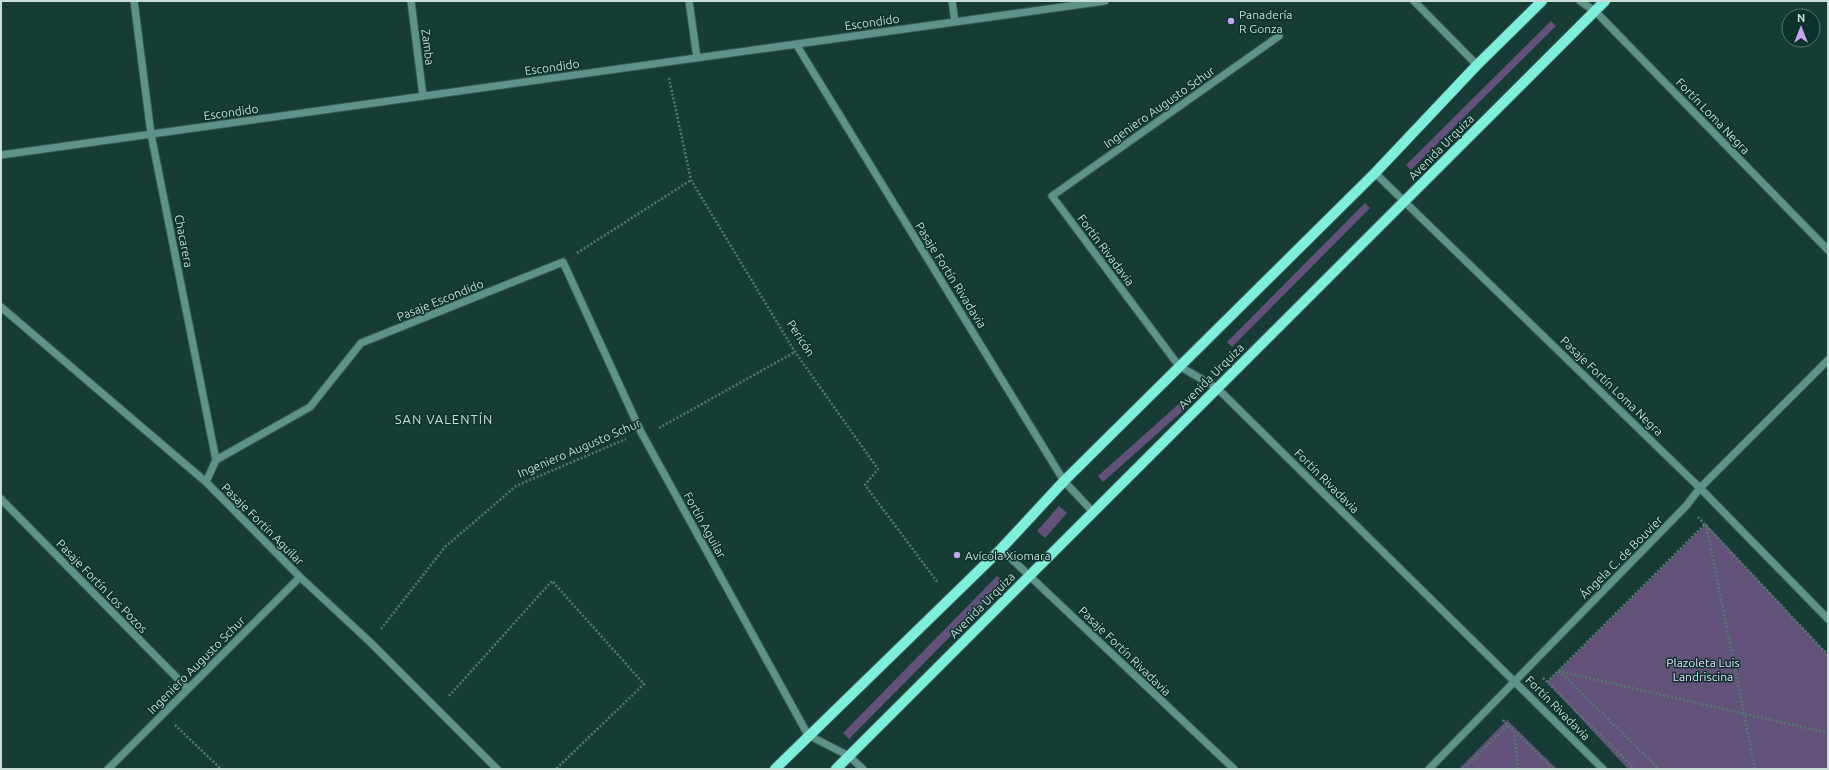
<svg xmlns="http://www.w3.org/2000/svg" width="1829" height="770" font-family="Ubuntu,sans-serif">
	<style>
		.green { fill: #62527a }
		.lines { fill: none; stroke-linecap: round; stroke-linejoin: round }
		.minor-casing { stroke: #375953; stroke-width: 9 }
		.major-casing { stroke: #375953; stroke-width: 12 }
		.path { stroke: #577671; stroke-width: 2.5; stroke-dasharray: 2 2; stroke-linecap: butt }
		.minor { stroke: #5f9288; stroke-width: 7 }
		.major { stroke: #7fefdc; stroke-width: 10 }
		.poi-dot { fill: #c5a7f1; stroke: #0b322c; stroke-width: 1.5 }
		.labels { text-anchor: middle; dominant-baseline: central; stroke-width: 3; stroke-linejoin: round; paint-order: stroke }
		.poi-label { font-size: 12px; fill: #c9ddd9; stroke: #0b322c; text-anchor: start }
		.street-label { font-size: 12px; fill: #c9ddd9; stroke: #0b322c }
		.park-label { font-size: 12px; fill: #e9dffa; stroke: #0b322c }
		.neighbourhood-label { font-size: 13px; letter-spacing: 1px; fill: #c9ddd9; stroke: #0b322c }
	</style>
	<rect width="100%" height="100%" fill="#173c36"/>
	<path class="green" d="M1551 21 1556 26 1411 170 1406 165Z
		M1365 203 1370 208 1232 347 1227 342Z
		M1181 402 1186 408 1103 482 1098 476Z
		M1059 506 1067 513 1045 538 1037 531Z
		M1706 524 1828 655V769H1628L1547 682Z
		M997 576 1004 582 849 739 843 733Z
		M1507 720 1557 769H1459Z"/>
	<g class="lines">
		<defs>
			<path id="minor" d="M134 1 151 134 216 460 206 482
				M411 1 423 96
				M689 1 697 58
				M952 1 955 22
				M1414 1 1477 65
				M1580 1 1595 11 1828 250
				M1279 36 1052 196 1179 366 1217 388 1603 769
				M796 44 1064 481 1093 512
				M1 155 1105 1
				M1375 173 1700 488 1828 619
				M1 307 206 482 300 577 370 642 497 769
				M216 460 310 407 361 343 563 262 641 432 808 735 849 756 863 769
				M1 499 188 689
				M1001 549 1234 769
				M108 769 300 577
				M1429 769 1686 506 1700 488 1828 360"/>
			<path id="major" d="M775 769 1001 549 1064 481 1375 173 1477 65 1542 1
				M836 769 1605 1"/>
		</defs>
		<use href="#minor" class="minor-casing"/>
		<use href="#major" class="major-casing"/>
		<path class="path" d="M669 78 691 180 795 352 878 469 865 485 938 583
			M577 253 691 180
			M659 428 795 352
			M1698 517 1828 655
			M1706 524 1755 769
			M381 629 445 547 516 486 626 439
			M1558 671 1828 733
			M1559 671 1659 769
			M1543 678 1635 769
			M1547 682 1705 524
			M449 696 552 581 644 684 556 769
			M1503 720 1553 769
			M175 725 221 769
			M1514 731 1518 769
			M1463 769 1508 725"/>
		<use href="#minor" class="minor"/>
		<use href="#major" class="major"/>
	</g>
	<g class="poi-dot">
		<circle cx="1231" cy="21" r="4"/>
		<circle cx="957" cy="555" r="4"/>
	</g>
	<g class="labels">
		<g class="poi-label">
			<text x="1239" y="14">Panadería<tspan x="1239" dy="14">R Gonza</tspan></text>
			<text x="965" y="555">Avícola Xiomara</text>
		</g>
		<g class="street-label">
			<text transform="translate(872 22) rotate(-8)">Escondido</text>
			<text transform="translate(428 47) rotate(83)">Zamba</text>
			<text transform="translate(552 67) rotate(-8)">Escondido</text>
			<text transform="translate(1159 107) rotate(-35)">Ingeniero Augusto Schur</text>
			<text transform="translate(231 112) rotate(-8)">Escondido</text>
			<text transform="translate(1713 116) rotate(46)">Fortín Loma Negra</text>
			<text transform="translate(1441 147) rotate(-45)">Avenida Urquiza</text>
			<text transform="translate(184 241) rotate(79)">Chacarera</text>
			<text transform="translate(1106 250) rotate(53)">Fortín Rivadavia</text>
			<text transform="translate(951 275) rotate(58)">Pasaje Fortín Rivadavia</text>
			<text transform="translate(440 300) rotate(-22)">Pasaje Escondido</text>
			<text transform="translate(801 338) rotate(57)">Pericón</text>
			<text transform="translate(1211 376) rotate(-45)">Avenida Urquiza</text>
			<text transform="translate(1612 386) rotate(44)">Pasaje Fortín Loma Negra</text>
			<text transform="translate(579 448) rotate(-23)">Ingeniero Augusto Schur</text>
			<text transform="translate(1327 481) rotate(45)">Fortín Rivadavia</text>
			<text transform="translate(263 524) rotate(45)">Pasaje Fortín Aguilar</text>
			<text transform="translate(705 525) rotate(61)">Fortín Aguilar</text>
			<text transform="translate(1621 557) rotate(-45)">Ángela C. de Bouvier</text>
			<text transform="translate(102 586) rotate(46)">Pasaje Fortín Los Pozos</text>
			<text transform="translate(982 605) rotate(-45)">Avenida Urquiza</text>
			<text transform="translate(1125 651) rotate(44)">Pasaje Fortín Rivadavia</text>
			<text transform="translate(196 665) rotate(-45)">Ingeniero Augusto Schur</text>
			<text transform="translate(1558 708) rotate(45)">Fortín Rivadavia</text>
		</g>
		<g class="park-label">
			<text x="1703" y="662">Plazoleta Luis<tspan x="1703" dy="14">Landriscina</tspan></text>
		</g>
		<g class="neighbourhood-label">
			<text x="444" y="419">SAN VALENTÍN</text>
		</g>
	</g>
	<rect width="1829" height="770" fill="none" stroke="#c9ddd9" stroke-width="4"/>
	<g transform="translate(1801 28)"><circle r="19" fill="#0b322c" stroke="#577671"/>
	<path d="M0-3L7 15L0 10L-7 15Z" fill="#c5a7f1"/>
	<text y="-6" font-size="11" font-weight="bold" text-anchor="middle" fill="#c9ddd9">N</text>
	</g>
</svg>
